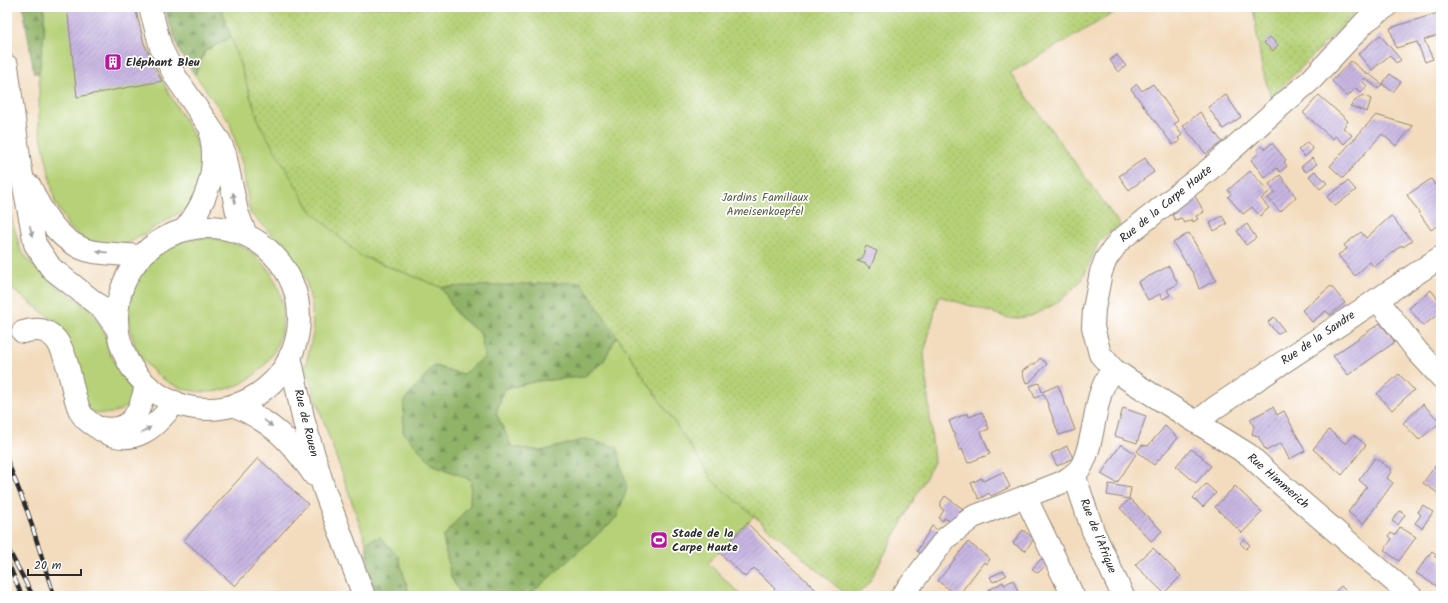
<svg xmlns="http://www.w3.org/2000/svg" width="1448" height="603" font-family="Kalam,sans-serif">
	<style>
		.grass { fill: #b6d177; stroke: #707e51 }
		.forest { fill: url(#forest-firs); stroke: #5e6f4a }
		.park { fill: url(#park-dots); stroke: #707e51 }
		.building { fill: url(#building-hatch) }
		.lines { fill: none; stroke-linecap: round; stroke-linejoin: round }
		.minor-casing { stroke: #8f8474; stroke-width: 24 }
		.major-casing { stroke: #8f8474; stroke-width: 24 }
		.minor { stroke: #fff; stroke-width: 22 }
		.major { stroke: #fff; stroke-width: 22 }
		.rail-casing { stroke: #2b2b2b; stroke-width: 4.5 }
		.rail { stroke: #fff; stroke-width: 3; stroke-dasharray: 9; stroke-linecap: butt }
		.oneway { fill: #a0a0a0 }
		.labels { text-anchor: middle; dominant-baseline: central; stroke-width: 3.5; stroke-linejoin: round; paint-order: stroke }
		.poi-label { font-size: 12px; font-weight: bold; fill: #2b2b2b; stroke: #fff; text-anchor: start }
		.park-label { font-size: 12px; fill: #555d42; stroke: #fff }
		.street-label { font-size: 12px; fill: #2b2b2b; stroke: #fff }
	</style>
	<defs>
		<pattern id="forest-firs" width="22" height="20" patternUnits="userSpaceOnUse"><rect width="22" height="20" fill="#90b368"/><path d="M5 1l3.5 6h-7zM16 11l3.5 6h-7z" fill="#769256"/></pattern>
		<pattern id="park-dots" width="8" height="8" patternUnits="userSpaceOnUse"><rect width="8" height="8" fill="#b6d177"/><path d="M2 2h.1M6 6h.1" fill="none" stroke="#9db467" stroke-width="1.8" stroke-linecap="round"/></pattern>
		<pattern id="building-hatch" width="6" height="6" patternUnits="userSpaceOnUse"><rect width="6" height="6" fill="#c7b6e2"/><path d="M-1 1l2-2M0 6l6-6M5 7l2-2" fill="none" stroke="#a294b7"/></pattern>
	</defs>
	<rect width="100%" height="100%" fill="#fff"/>
	<filter id="ink" filterUnits="userSpaceOnUse"><feTurbulence type="fractalNoise" baseFrequency=".025" numOctaves="2"/><feDisplacementMap in="SourceGraphic" scale="8" xChannelSelector="R" yChannelSelector="G"/><feConvolveMatrix kernelMatrix="1 2 1 2 8 2 1 2 1" color-interpolation-filters="sRGB"/></filter>
	<filter id="wash" filterUnits="userSpaceOnUse"><feTurbulence type="fractalNoise" baseFrequency=".012" numOctaves="4" result="noise"/><feDisplacementMap in="SourceGraphic" scale="16" xChannelSelector="R" yChannelSelector="G"/><feGaussianBlur stdDeviation="0.9" result="paint"/><feColorMatrix in="noise" values="0 0 0 0 0 0 0 0 0 0 0 0 0 0 0 0 0 1.4 0 .05"/><feComposite in="paint" operator="in"/></filter>
	<g filter="url(#wash)">
		<rect width="100%" height="100%" fill="#f3dcbe"/>
		<path class="grass" d="M44 7H135L144 43 166 88 192 133 203 158 199 189 187 208 129 243 108 244 86 241 69 227 55 202 39 126V73L44 34Z
			M231 37 260 125 359 255 441 287 458 316 481 334 484 358 463 374 434 366 404 401V432L432 464 471 480 470 505 443 537 451 577 462 596H410L398 556 380 537 366 542 305 368 313 333 312 305 306 280 279 241 250 213 243 167 230 123 195 75 205 51Z
			M7 201 20 249 33 266 55 285 90 309 104 332 110 354 133 392 131 404C115 415 104 416 87 410L67 342 54 321 7 285Z
			M129 315a77 77 0 1 1 154 0a77 77 0 1 1-154 0Z
			M617 336 714 482 754 516 708 563 742 596H528L617 517 586 439 542 451 512 447 496 413 504 389 537 381 583 377 603 362Z"/>
		<path class="forest" d="M23 7H44V34L39 73H34Z
			M164 7H221L231 37 205 51 195 75 180 53Z
			M581 282 617 336 603 362 583 377 537 381 504 389 496 413 512 447 542 451 586 439 617 447 627 488 617 517 528 596H462L451 577 443 537 470 505 471 480 432 464 403 432 404 401 434 366 463 374 484 358 481 334 458 316 441 287Z
			M380 537 398 556 410 596H378L370 577 366 542Z"/>
		<path class="park" d="M221 7H1124L1010 73 1120 225 1099 241 1082 280 1059 302 1031 316 1012 319 939 296 924 353 934 462 869 583 856 596H848L714 482 581 282 441 287 359 255 311 211 260 125Z
			M1253 7H1361L1271 98 1262 68Z"/>
		<g id="blocks">
			<path class="building" d="M67 7H135L144 43 162 81 77 97Z
				M1441 12V34L1424 40 1433 59 1425 62 1417 42 1396 48 1390 28Z
				M1380 35 1401 60 1396 63 1390 55 1372 70 1358 54Z
				M1270 37 1278 45 1273 51 1264 43Z
				M1441 53V64L1437 55Z
				M1117 55 1126 66 1118 72 1110 60Z
				M1351 61 1368 75 1369 74 1382 84 1390 74 1401 82 1393 92 1382 84 1378 89 1365 78 1362 81 1367 86 1361 93 1356 88 1347 97 1332 81Z
				M1137 84 1142 91 1153 84 1179 121 1174 124 1182 135 1178 138 1180 141 1173 145 1131 89Z
				M1226 95 1241 117 1223 129 1208 107Z
				M1319 95 1348 121 1343 128 1352 135 1344 144 1335 136 1333 139 1303 113Z
				M1363 95 1371 99 1367 112 1350 106 1359 97Z
				M1200 112 1222 142 1206 154 1183 126Z
				M1376 115 1413 126 1396 146 1382 134 1343 178 1330 166Z
				M1307 142 1313 149 1305 157 1298 150Z
				M1272 143 1286 160 1284 162 1287 166 1280 172 1277 168 1265 178 1251 160 1259 153 1257 150 1262 146 1265 149Z
				M1145 158 1154 172 1129 190 1119 176Z
				M1312 158 1317 164 1306 172 1301 167Z
				M1250 171 1269 192 1261 199 1269 208 1260 216 1252 207 1243 214 1228 197 1231 194 1228 190Z
				M1315 171 1327 183 1320 189 1309 176Z
				M1280 175 1296 197 1280 212 1268 198 1275 192 1269 184Z
				M1431 179 1441 194V223L1431 230 1407 195Z
				M1348 181 1356 190 1335 206 1327 197Z
				M1195 196 1204 212 1196 216 1198 219 1193 222 1192 219 1184 223 1181 218 1175 220 1172 215 1177 212 1174 207Z
				M1222 216 1227 224 1214 231 1210 223Z
				M1391 216 1412 241 1403 247 1402 245 1374 267 1370 262 1355 276 1338 255 1347 249 1344 245 1361 232 1366 238Z
				M1247 224 1256 238 1246 245 1237 231Z
				M1189 233 1216 280 1199 289 1194 275 1173 243Z
				M866 246 877 251 870 269 866 264 857 261 862 259Z
				M1169 266 1178 284 1167 290 1170 295 1163 299 1160 294 1148 300 1138 282Z
				M1331 286 1345 303 1330 315 1326 311 1312 322 1302 310Z
				M1431 290 1441 303V312L1423 326 1409 308Z
				M1274 317 1284 330 1277 334 1268 322Z
				M1380 323 1395 342 1348 375 1333 356Z
				M1040 358 1047 364 1030 382 1026 383 1022 371 1033 364H1035Z
				M1399 374 1414 390 1392 410 1377 394Z
				M1039 383 1042 392 1058 385 1075 430 1059 435 1044 394 1035 398 1030 386Z
				M1423 404 1440 422 1419 440 1403 423Z
				M1273 407 1277 415 1284 411 1305 451 1289 459 1281 443 1266 451 1258 436 1252 434 1254 427 1250 419Z
				M1123 408 1146 416 1137 443 1115 436Z
				M982 412 989 429 981 432 990 454 968 463 962 449 960 450 949 421 968 413 969 417Z
				M1165 426 1178 438 1154 465 1137 451 1142 445 1148 446Z
				M1329 430 1346 444 1354 435 1366 445 1342 475 1313 449Z
				M1121 444 1136 454 1117 483 1101 474Z
				M1067 446 1073 458 1057 466 1051 454Z
				M1191 449 1202 456 1203 459 1211 466 1196 483 1176 466Z
				M258 458 308 504 235 586 184 540Z
				M1375 458 1392 470 1387 478 1393 483 1363 524 1348 512 1367 487 1359 480Z
				M1441 458V495L1423 483Z
				M1003 472 1010 487 991 496 989 493 979 499 971 483 982 478 983 481Z
				M1109 484 1131 488 1129 499 1107 495Z
				M1206 484 1216 493 1203 507 1193 498Z
				M1235 486 1262 512 1242 533 1215 507Z
				M945 496 963 509 951 522 944 518 943 521 939 518 944 510 941 508V502Z
				M1130 499 1162 531 1151 541 1120 508Z
				M1423 505 1433 512 1422 528 1415 523 1421 515 1418 512Z
				M1400 511 1405 515 1398 525 1392 521Z
				M747 523 819 593 820 592 825 596H772L770 594 775 589 754 568 745 577 719 552Z
				M932 526 942 533 924 556 917 551Z
				M1400 527 1416 537 1399 561 1384 550 1392 539 1389 536 1391 533 1395 535Z
				M1023 530 1034 539 1025 551 1013 543Z
				M1244 539 1250 545 1246 549 1240 543Z
				M968 542 990 559 987 564 984 562 958 596 938 581Z
				M1153 548 1181 576 1164 593 1135 565Z
				M1432 551 1436 554 1434 556 1441 561V589L1416 573Z
				M1041 559 1047 564 1038 573 1032 569Z
				M1003 571 1007 575 993 582 990 577Z
				M1013 580 1020 596H990L987 591 1003 582 1004 585Z
				M1341 586 1349 594 1351 591 1356 596H1331Z"/>
		</g>
	</g>
	<g filter="url(#ink)">
		<use href="#blocks" fill-opacity="0" stroke="#8f8474" stroke-width="1"/>
		<g class="lines">
			<defs>
				<path id="minor" d="M150 7 161 48 175 76 220 142 225 154 237 212 246 235
					M1386 7 1366 21 1311 80 1276 110 1210 169 1119 241 1106 259 1101 272 1094 309 1093 327 1100 354 1113 369 1132 382 1249 455 1275 479 1411 596
					M184 230C206 204 218 171 211 137
					M1377 299 1417 351 1441 377
					M23 332C72 317 66 386 81 413 85 421 94 425 101 430 133 449 156 427 175 402
					M290 356 304 422 324 489 364 596
					M234 405C274 424 289 439 314 475
					M1197 422 1216 407 1441 257
					M102 428C133 434 141 408 146 385
					M1074 474 1093 531 1123 596
					M1026 498 1073 596
					M902 596 946 538 973 517 1063 482C1070 477 1078 473 1082 465 1097 435 1092 396 1113 369"/>
				<path id="major" d="M7 66 20 165 35 244 51 268 103 309 118 330
					M30 186C42 214 61 246 94 252 110 254 125 255 141 256
					M117 318a91 91 0 1 1 182 0a91 91 0 1 1-182 0Z"/>
			</defs>
			<use href="#minor" class="minor-casing"/>
			<use href="#major" class="major-casing"/>
			<use href="#minor" class="minor"/>
			<use href="#major" class="major"/>
			<defs>
				<path id="rail" d="M7 460 28 513 54 596
					M7 547 33 596
					M7 560 22 596"/>
			</defs>
			<use href="#rail" class="rail-casing"/>
			<use href="#rail" class="rail"/>
		</g>
		<defs><path id="oneway-solid" d="M-6-.8H1V-3.2L6.5 0L1 3.2V.8H-6Z"/></defs>
		<g class="oneway">
			<use href="#oneway-solid" transform="translate(234 198) rotate(-101)"/>
			<use href="#oneway-solid" transform="translate(31 231) rotate(77)"/>
			<use href="#oneway-solid" transform="translate(102 252) rotate(-174)"/>
			<use href="#oneway-solid" transform="translate(268 423) rotate(37)"/>
			<use href="#oneway-solid" transform="translate(146 430) rotate(-32)"/>
		</g>
	</g>
	<defs>
		<symbol id="building-square" viewBox="-11 -11 22 22"><rect x="-9" y="-9" width="18" height="18" rx="4" fill="#b5179e" stroke="#fff"/><path d="M-4-6H4V6H1V3H-1V6H-4ZM-2.5-4.3h1.7v1.8h-1.7ZM.8-4.3h1.7v1.8H.8ZM-2.5-1h1.7V.8h-1.7ZM.8-1h1.7V.8H.8Z" fill="#fff"/></symbol>
		<symbol id="stadium-square" viewBox="-11 -11 22 22"><rect x="-9" y="-9" width="18" height="18" rx="4" fill="#b5179e" stroke="#fff"/><path d="M0-5a6.5 5 0 1 0 0 10a6.5 5 0 1 0 0-10ZM-3.5-1.8h7v3.6h-7Z" fill="#fff"/></symbol>
	</defs>
	<g fill-rule="evenodd">
		<use href="#building-square" x="103" y="52" width="20" height="20"/>
		<use href="#stadium-square" x="649" y="530" width="20" height="20"/>
	</g>
	<g class="labels">
		<g class="poi-label">
			<text x="126" y="62">Eléphant Bleu</text>
			<text x="672" y="533">Stade de la<tspan x="672" dy="14">Carpe Haute</tspan></text>
		</g>
		<g class="park-label">
			<text x="765" y="197">Jardins Familiaux<tspan x="765" dy="14">Ameisenkoepfel</tspan></text>
		</g>
		<g class="street-label">
			<text transform="translate(1166 204) rotate(-39)">Rue de la Carpe Haute</text>
			<text transform="translate(1318 338) rotate(-34)">Rue de la Sandre</text>
			<text transform="translate(306 423) rotate(76)">Rue de Rouen</text>
			<text transform="translate(1278 481) rotate(41)">Rue Himmerich</text>
			<text transform="translate(1098 536) rotate(68)">Rue de l'Afrique</text>
		</g>
	</g>
	<rect width="1448" height="603" fill="none" stroke="#fff" stroke-width="24"/>
	<path d="M28 569v6h53v-6" fill="none" stroke="#2b2b2b" stroke-width="2"/>
	<text x="34" y="569" font-size="12" fill="#2b2b2b" stroke="#ffffff" stroke-width="3" paint-order="stroke">20 m</text>
</svg>
